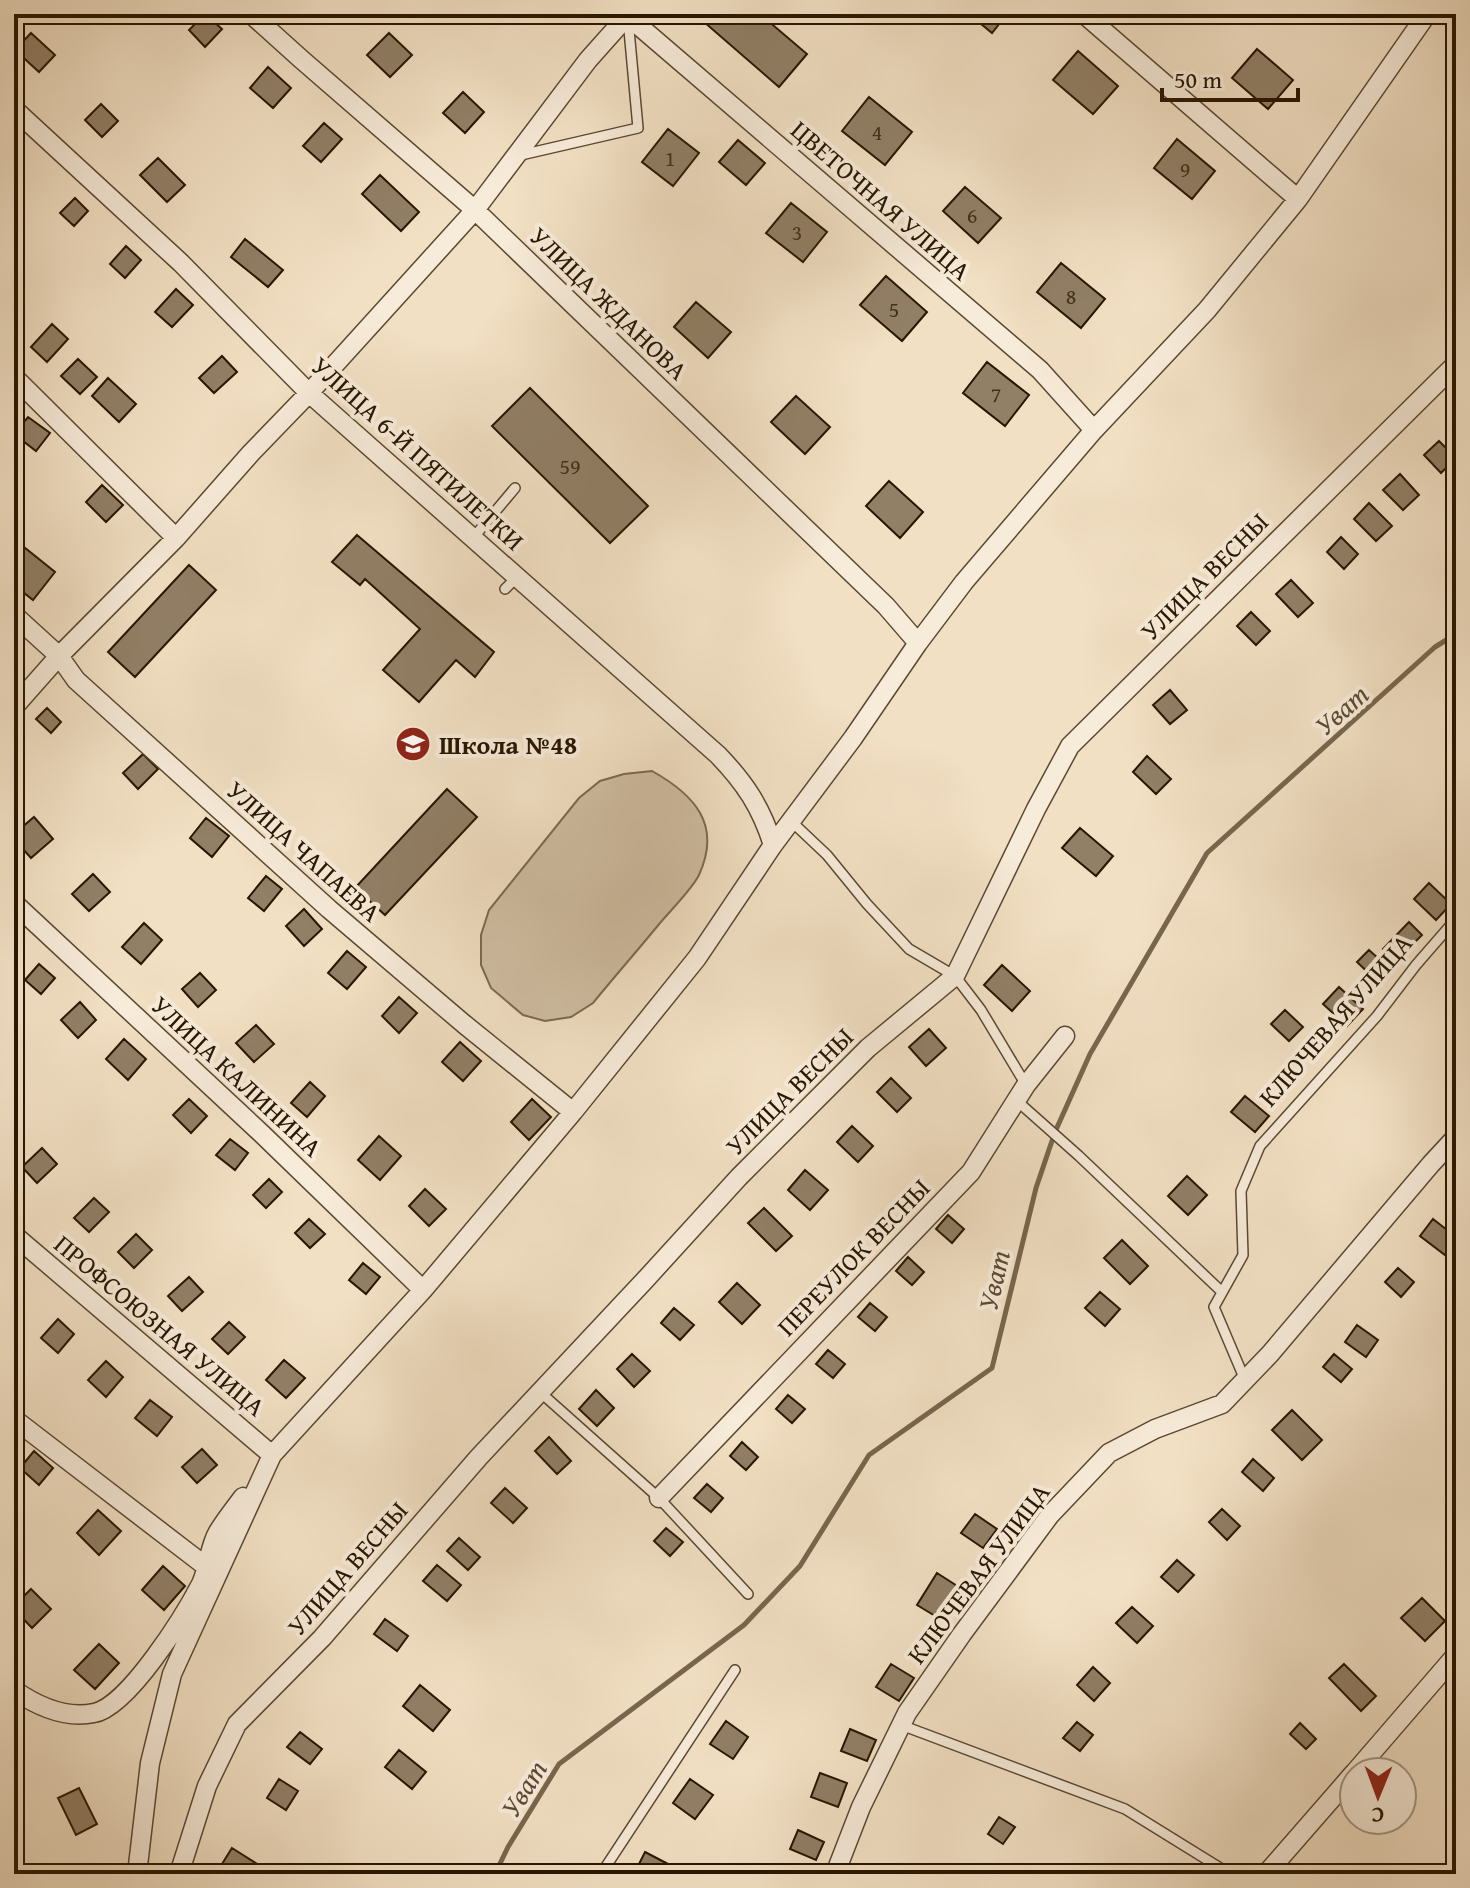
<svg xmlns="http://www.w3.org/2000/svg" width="1470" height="1888" font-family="'Gentium Book Plus',serif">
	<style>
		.green { fill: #d0bea3; stroke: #7c6a52; stroke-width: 2 }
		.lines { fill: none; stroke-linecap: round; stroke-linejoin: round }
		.stream { stroke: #78664d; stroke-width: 5 }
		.building { fill: #917f66; stroke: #281600; stroke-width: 2 }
		.lane-casing { stroke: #5a4831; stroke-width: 12 }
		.street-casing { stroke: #5a4831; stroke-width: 21 }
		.lane { stroke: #f7ebd9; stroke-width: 9 }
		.street { stroke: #f7ebd9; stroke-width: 18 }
		.labels { text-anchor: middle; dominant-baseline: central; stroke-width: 8; stroke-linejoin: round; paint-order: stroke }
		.number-label { font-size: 22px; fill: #42301a }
		.street-label { font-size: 26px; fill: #281600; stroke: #f7ebd9 }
		.poi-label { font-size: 26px; font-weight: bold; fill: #281600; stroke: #f7ebd9; text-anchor: start }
		.water-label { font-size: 28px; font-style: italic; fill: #5d4b34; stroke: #f7ebd9 }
	</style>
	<rect width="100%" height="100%" fill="#f2e0c4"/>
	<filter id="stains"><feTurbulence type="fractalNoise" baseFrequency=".0025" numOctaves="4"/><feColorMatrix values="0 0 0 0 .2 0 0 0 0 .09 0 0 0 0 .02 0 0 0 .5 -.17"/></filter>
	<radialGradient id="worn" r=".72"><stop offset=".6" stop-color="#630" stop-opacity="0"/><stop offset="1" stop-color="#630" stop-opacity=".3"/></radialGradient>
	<path class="green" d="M652 771C695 795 722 825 699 875 692 889 671 910 660 923 638 950 615 976 593 1003L571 1017 545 1021 523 1015 491 988 481 965V935L489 910 579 798 600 781 624 774Z"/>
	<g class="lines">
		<path class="stream" d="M495 1874 508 1847 559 1764 744 1625 800 1566 869 1455 992 1368 1036 1188 1055 1132 1090 1054 1207 853 1435 647 1456 634"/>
	</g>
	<path class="building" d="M205 14 222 29 205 47 189 30Z
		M711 14H760L807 54 779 87 704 22Z
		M969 14H1007L992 33Z
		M31 33 55 55 39 72 15 50Z
		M389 33 412 55 390 77 367 55Z
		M1257 49 1293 80 1268 109 1232 78Z
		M1078 51 1118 86 1093 114 1053 80Z
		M268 67 291 88 273 108 250 88Z
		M463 92 484 112 465 133 443 113Z
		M869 97 912 132 885 165 842 131Z
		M101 104 118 121 102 137 85 120Z
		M324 123 342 139 321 162 303 146Z
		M668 129 699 153 673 186 642 162Z
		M1177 139 1215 171 1192 199 1154 168Z
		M738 140 765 163 746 185 719 162Z
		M158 158 185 185 167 202 140 175Z
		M380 175 419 212 401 231 362 194Z
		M965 187 1001 218 978 243 943 211Z
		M75 198 88 211 74 226 60 213Z
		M791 203 827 232 803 262 766 233Z
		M245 239 283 270 268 287 231 257Z
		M126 246 141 260 125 278 110 264Z
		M1061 263 1105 299 1081 328 1037 292Z
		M886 276 927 312 902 341 860 305Z
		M176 289 193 305 172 327 155 312Z
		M696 302 731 332 708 358 674 327Z
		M52 324 68 339 47 362 31 347Z
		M222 356 237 372 214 393 199 378Z
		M78 359 97 377 80 394 61 376Z
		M987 362 1029 395 1005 426 963 393Z
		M108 378 136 404 119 422 92 396Z
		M530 388 648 506 610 543 492 426Z
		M796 396 830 427 805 454 771 422Z
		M28 417 50 433 36 451 14 434Z
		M1439 441 1456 458 1441 473 1424 455Z
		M1400 474 1419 495 1403 510 1383 490Z
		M889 481 923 512 900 538 866 506Z
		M102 485 123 505 106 522 86 502Z
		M1369 503 1392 526 1376 541 1354 519Z
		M357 535 494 652 475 677 456 660 419 702 383 670 420 629 365 579 360 585 332 562Z
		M1341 537 1358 554 1344 569 1327 552Z
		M14 539 55 572 33 600 14 585Z
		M189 565 216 590 135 677 108 652Z
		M1291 580 1313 603 1298 617 1276 594Z
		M1251 612 1270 631 1256 645 1237 626Z
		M1170 690 1187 710 1170 724 1153 705Z
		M47 708 61 722 51 733 36 719Z
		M143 754 158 769 138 789 123 773Z
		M1147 756 1171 779 1156 794 1133 772Z
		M447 789 477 817 385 915 355 888Z
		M34 817 53 839 31 858 14 839V834Z
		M206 818 229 836 212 857 190 838Z
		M1080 828 1113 856 1096 876 1062 848Z
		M93 874 110 892 89 911 72 894Z
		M266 876 282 889 264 911 248 898Z
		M1429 883 1451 904 1436 920 1414 899Z
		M304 909 322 929 304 946 286 926Z
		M1409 922 1422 935 1396 961 1383 949Z
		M144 923 162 940 141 964 122 947Z
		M1369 950 1389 968 1377 981 1357 962Z
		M347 951 366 967 347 989 328 973Z
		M39 964 55 978 41 994 25 980Z
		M1002 965 1030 991 1012 1011 984 985Z
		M200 973 216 990 198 1007 182 989Z
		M1339 987 1363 1009 1347 1026 1323 1004Z
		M399 997 417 1013 399 1033 382 1016Z
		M80 1002 96 1020 78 1038 61 1020Z
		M1285 1010 1303 1027 1289 1041 1271 1024Z
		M256 1025 274 1044 254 1062 236 1043Z
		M929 1029 946 1048 926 1066 909 1047Z
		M124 1039 146 1059 128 1080 106 1059Z
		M460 1042 481 1061 463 1081 442 1062Z
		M891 1078 911 1098 897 1112 877 1092Z
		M310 1082 325 1096 307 1117 291 1103Z
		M1245 1096 1269 1116 1255 1132 1231 1112Z
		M189 1099 207 1116 191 1133 173 1115Z
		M532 1099 551 1117 529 1140 511 1122Z
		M852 1126 873 1146 858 1162 837 1142Z
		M379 1136 401 1156 380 1180 358 1160Z
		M230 1139 248 1153 235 1170 216 1155Z
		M42 1148 57 1164 37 1183 22 1167Z
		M805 1170 828 1190 810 1210 788 1190Z
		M1187 1176 1207 1195 1188 1215 1168 1196Z
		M269 1179 282 1192 266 1208 253 1195Z
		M425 1189 446 1209 429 1226 409 1206Z
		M94 1198 109 1212 89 1232 74 1218Z
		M764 1208 792 1236 776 1251 748 1223Z
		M948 1215 964 1229 952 1243 936 1229Z
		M309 1219 325 1234 310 1248 295 1233Z
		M1433 1219 1456 1237V1241L1445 1255 1420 1236Z
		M136 1234 152 1250 134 1268 118 1252Z
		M1122 1240 1148 1266 1130 1284 1104 1258Z
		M908 1257 924 1272 912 1285 896 1271Z
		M363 1263 380 1277 366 1294 349 1280Z
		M1398 1268 1414 1282 1401 1297 1385 1282Z
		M189 1277 203 1292 182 1311 168 1296Z
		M737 1283 760 1305 742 1324 719 1302Z
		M1100 1292 1120 1309 1105 1326 1085 1308Z
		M870 1303 887 1317 875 1331 858 1317Z
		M674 1308 694 1325 680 1340 661 1323Z
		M58 1319 74 1334 58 1353 41 1338Z
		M229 1322 245 1337 228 1354 212 1339Z
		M1357 1325 1378 1340 1366 1357 1345 1342Z
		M828 1350 845 1364 833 1378 816 1364Z
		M632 1354 650 1371 634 1387 617 1369Z
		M1334 1354 1352 1369 1341 1382 1323 1367Z
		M284 1360 305 1378 286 1398 266 1380Z
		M106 1361 123 1377 106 1397 88 1380Z
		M596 1390 614 1408 597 1426 579 1409Z
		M788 1395 805 1409 792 1423 776 1409Z
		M150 1400 172 1417 157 1436 135 1418Z
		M1292 1410 1322 1440 1302 1460 1272 1430Z
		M549 1437 571 1461 557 1474 535 1451Z
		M742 1442 758 1457 746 1470 730 1456Z
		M202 1449 217 1465 197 1483 182 1467Z
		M34 1451 53 1468 39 1485 20 1468Z
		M1253 1459 1274 1478 1263 1491 1242 1472Z
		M707 1484 723 1498 711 1512 694 1498Z
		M505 1488 527 1508 513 1523 491 1503Z
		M1222 1509 1240 1526 1227 1540 1209 1522Z
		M98 1510 121 1531 99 1555 77 1533Z
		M975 1514 997 1529 983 1548 961 1533Z
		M666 1528 683 1542 670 1556 654 1541Z
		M459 1538 480 1557 468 1570 447 1551Z
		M1177 1560 1194 1575 1178 1592 1161 1577Z
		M437 1565 461 1585 447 1601 423 1581Z
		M163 1566 185 1586 164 1610 142 1590Z
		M937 1573 965 1591 945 1622 917 1605Z
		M31 1589 51 1609 32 1628 14 1609V1606Z
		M1422 1598 1445 1621 1425 1641 1401 1618Z
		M1132 1607 1153 1626 1137 1643 1116 1623Z
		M385 1619 408 1636 397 1651 374 1634Z
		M99 1644 119 1663 95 1689 74 1670Z
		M891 1664 914 1678 899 1701 876 1687Z
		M1344 1664 1376 1696 1361 1711 1329 1678Z
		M1093 1667 1110 1683 1094 1701 1077 1685Z
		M420 1685 450 1710 433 1731 403 1706Z
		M726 1721 748 1737 733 1759 710 1744Z
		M1077 1722 1093 1735 1080 1751 1063 1738Z
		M1300 1723 1316 1739 1306 1749 1290 1734Z
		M850 1729 876 1740 867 1761 841 1751Z
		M300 1732 322 1749 310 1764 287 1747Z
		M399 1750 426 1772 412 1789 385 1767Z
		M820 1773 847 1783 838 1807 811 1797Z
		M279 1779 298 1791 286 1810 267 1798Z
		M690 1779 713 1795 695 1819 673 1803Z
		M79 1788 97 1824 76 1835 58 1798Z
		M999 1817 1015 1827 1003 1844 988 1834Z
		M798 1830 824 1842 816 1860 790 1849Z
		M232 1848 262 1867 258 1874H221L217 1872Z
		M645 1852 670 1865 665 1874H634Z"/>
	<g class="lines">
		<defs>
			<path id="lane" d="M521 155 638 128 628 19
				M473 538 515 488
				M505 589 517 577
				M791 821 827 855 867 904 909 949 955 976 981 1010 1026 1085
				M1016 1100 1079 1156 1222 1292
				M1245 1380 1214 1307 1243 1255 1241 1191 1260 1146 1377 1016 1416 965 1456 919
				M540 1392 659 1498 748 1594
				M901 1725 1125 1809 1230 1874
				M601 1874 735 1670"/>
			<path id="street" d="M251 14 301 59 475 210 886 606 918 643
				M625 14 1040 370 1094 430
				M1084 14 1298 199
				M14 109 181 263 309 393 718 755C745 783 761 807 773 845
				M14 377 176 538
				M14 615 59 656 76 680 329 909 464 1024 573 1112
				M14 707 59 656 176 538 251 453 309 393 475 210 588 60 629 14
				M14 903 262 1134 423 1290
				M14 1235 272 1455
				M14 1419 208 1568
				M659 1498 971 1172 1026 1085 1065 1036
				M14 1690C37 1706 65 1719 94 1713 128 1707 185 1615 201 1584 209 1567 209 1547 218 1532 225 1520 235 1508 243 1497
				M1355 1772 1456 1655
				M137 1874 150 1763 172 1674 272 1455 423 1290 573 1112 697 958 773 845 853 738 918 643 964 582 1094 430 1207 310 1298 199 1427 14
				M179 1874 207 1786 237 1724 322 1638 479 1457 645 1280 739 1177 868 1048 955 976 1036 809 1070 746 1456 364
				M835 1874 861 1807 907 1713 962 1634 1050 1515 1109 1453 1155 1429 1222 1404 1270 1354 1431 1164 1456 1137
				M1266 1874 1354 1773"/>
		</defs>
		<use href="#lane" class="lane-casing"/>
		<use href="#street" class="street-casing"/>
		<use href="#lane" class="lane"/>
		<use href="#street" class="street"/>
	</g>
	<defs>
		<symbol id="school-disc" viewBox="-11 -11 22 22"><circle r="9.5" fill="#8f2418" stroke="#f7ebd9"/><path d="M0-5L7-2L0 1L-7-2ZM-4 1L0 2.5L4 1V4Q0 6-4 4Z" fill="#fff"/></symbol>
	</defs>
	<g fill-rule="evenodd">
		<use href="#school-disc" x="393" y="724" width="40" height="40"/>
	</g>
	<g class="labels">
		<g class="number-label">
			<text x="877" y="132">4</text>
			<text x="670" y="158">1</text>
			<text x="1185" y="169">9</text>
			<text x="972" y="215">6</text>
			<text x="797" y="232">3</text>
			<text x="1071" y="296">8</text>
			<text x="894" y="309">5</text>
			<text x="996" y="394">7</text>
			<text x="570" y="466">59</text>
		</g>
		<g class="street-label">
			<text transform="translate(881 200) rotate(41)">ЦВЕТОЧНАЯ УЛИЦА</text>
			<text transform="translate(609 303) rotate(44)">УЛИЦА ЖДАНОВА</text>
			<text transform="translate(418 453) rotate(42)">УЛИЦА 6-Й ПЯТИЛЕТКИ</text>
			<text transform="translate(1204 576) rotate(-45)">УЛИЦА ВЕСНЫ</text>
			<text transform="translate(304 851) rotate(42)">УЛИЦА ЧАПАЕВА</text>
			<text transform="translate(1335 1020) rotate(-49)">КЛЮЧЕВАЯ УЛИЦА</text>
			<text transform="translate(237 1076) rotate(43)">УЛИЦА КАЛИНИНА</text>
			<text transform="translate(789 1091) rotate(-45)">УЛИЦА ВЕСНЫ</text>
			<text transform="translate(853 1257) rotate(-46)">ПЕРЕУЛОК ВЕСНЫ</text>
			<text transform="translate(160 1325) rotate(40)">ПРОФСОЮЗНАЯ УЛИЦА</text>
			<text transform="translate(347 1568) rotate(-49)">УЛИЦА ВЕСНЫ</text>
			<text transform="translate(978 1573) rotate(-53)">КЛЮЧЕВАЯ УЛИЦА</text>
		</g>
		<g class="poi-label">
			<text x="439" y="744">Школа №48</text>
		</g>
		<g class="water-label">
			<text transform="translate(1341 709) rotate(-41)">Уват</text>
			<text transform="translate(993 1280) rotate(-77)">Уват</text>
			<text transform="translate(523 1788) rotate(-58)">Уват</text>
		</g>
	</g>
	<rect width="1470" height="1888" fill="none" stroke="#f2e0c4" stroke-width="48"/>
	<rect x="16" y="16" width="1438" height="1856" fill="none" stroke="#281600" stroke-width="4"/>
	<rect x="24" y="24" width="1422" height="1840" fill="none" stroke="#281600" stroke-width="2"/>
	<g transform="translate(1378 1796) rotate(181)"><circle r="38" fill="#f7ebd9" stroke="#a49682" stroke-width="2"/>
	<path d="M0-6L14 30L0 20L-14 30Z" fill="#8f2418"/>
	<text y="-12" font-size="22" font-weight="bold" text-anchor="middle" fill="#281600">С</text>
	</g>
	<path d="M1162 88v12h136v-12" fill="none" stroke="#281600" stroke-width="4"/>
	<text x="1174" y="88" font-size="24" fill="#281600" stroke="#f7ebd9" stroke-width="6" paint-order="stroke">50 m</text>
	<rect width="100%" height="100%" filter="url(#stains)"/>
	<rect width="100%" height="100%" fill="url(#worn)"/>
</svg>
